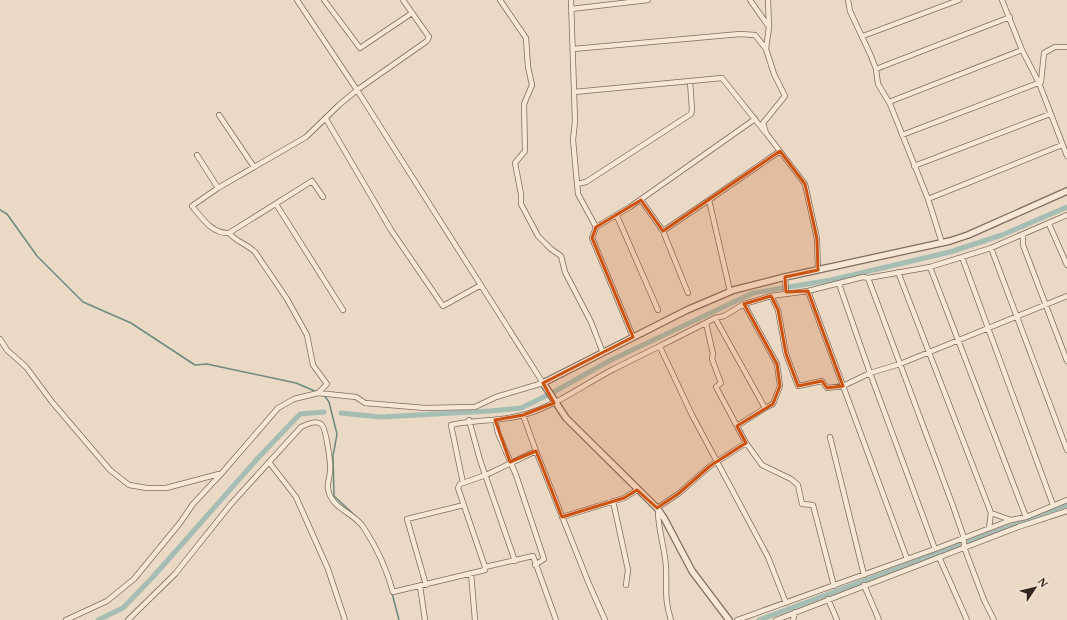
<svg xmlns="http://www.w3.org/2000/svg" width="1067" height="620" font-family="Spectral,serif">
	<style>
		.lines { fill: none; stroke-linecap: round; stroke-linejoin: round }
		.stream { stroke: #6e8a7f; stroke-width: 1.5 }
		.canal { stroke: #a6bdb3; stroke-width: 5 }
		.minor-casing { stroke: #826c5d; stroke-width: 6 }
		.tertiary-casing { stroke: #826c5d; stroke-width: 8 }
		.minor { stroke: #f5e8d7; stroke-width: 4.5 }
		.tertiary { stroke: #f5e8d7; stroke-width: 5.5 }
		.marked { fill: #cd510f; fill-opacity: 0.2; stroke: #cd510f; stroke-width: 3; stroke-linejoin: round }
	</style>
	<rect width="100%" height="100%" fill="#e9d9c5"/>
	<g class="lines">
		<path class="stream" d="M0 210 7 214 37 256 83 302 131 323 195 365 207 364 296 383 317 392
			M324 395 329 402 337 434 333 456 334 496 363 523
			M392 593 399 620"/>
		<path class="canal" d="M341 413 381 417 490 411 521 408 552 393 609 361 753 293 831 280 950 252 1002 235 1067 207
			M98 620 123 608 152 578 258 458 300 414 324 412
			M759 620 1067 505"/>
		<defs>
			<path id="minor" d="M324 0 360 48 412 13
				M500 0 526 38 528 67 532 85 524 104 525 151 515 163 521 194V204L538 236 551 249 561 256 565 272 591 322 603 353
				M571 0 575 121 573 140 578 194 596 227 592 238 633 337
				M750 0 769 27
				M768 0 769 27 766 49 774 74 785 96 763 123 766 133 805 184 817 239 818 270
				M848 0 850 11 871 56 876 69 878 84 890 104 928 199 942 243
				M1002 0 1022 50 1039 83 1067 156
				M571 9 648 0
				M863 36 959 0
				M573 49 740 34 755 35 766 49
				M876 69 1010 17
				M574 92 722 78 765 132
				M889 102 1022 50
				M219 115 254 167
				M326 119 391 230 443 306 481 285
				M902 135 1041 82 1044 53 1055 47H1067
				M197 155 218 188
				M914 166 1050 114
				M577 184 586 182 691 114 692 110 690 81
				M323 197 312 181 229 233C212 234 202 218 192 206L218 188 306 137 339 105 357 90 427 41 429 37 403 0
				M928 199 1062 145
				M641 200 663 231 709 200 730 291
				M709 200 780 151
				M276 204 343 310
				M617 216 658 310
				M1049 224 1067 265
				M596 227 630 207 755 119
				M663 231 688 293
				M229 233C235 241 247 244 255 252L287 299 307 335 313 365 327 384 318 393
				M1023 235V245L1067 361
				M991 248 1067 450
				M962 257 1053 505
				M930 267 1026 517
				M898 272 991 513
				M785 277 786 292
				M868 278 953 506 964 538V547L984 600 994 620
				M839 284 870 373 935 549
				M808 291 907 559
				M771 296 778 310 786 354 798 386 822 381 827 388 843 386 870 373 900 364 1067 296
				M744 304 777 364 780 386 773 404 765 408
				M715 318 765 408 737 426
				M706 323 713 354 712 359 721 383 716 387 746 443 762 465 791 479 798 485 802 504 813 505 834 586
				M0 339 7 350 26 367 52 402 110 470 129 485 147 488H166L219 474
				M660 347 692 415 768 557 786 603
				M523 415 536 451
				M469 420 480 460 515 561
				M495 420 498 433 516 475 544 559 535 565
				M830 437 864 575
				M269 462 296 497 328 569 345 620
				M463 483 451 425C475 419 499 422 523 415 556 406 583 385 612 370 647 352 681 336 715 318L724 316 744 304 771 296 808 291 863 277 868 278 930 267 991 248 1067 215
				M613 501 628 570 626 585
				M657 508 678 494 710 466 746 443
				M658 511C658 530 665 548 666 567 667 588 664 599 671 620
				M562 517 624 498 637 490
				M989 528 991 513 1011 520
				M939 557 967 620
				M485 567 458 488 460 484 486 475 536 451 589 584 605 620
				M471 573 475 620
				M426 585 407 519 464 505
				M864 585 879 620
				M420 586 425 620
				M828 599 837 620
				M66 620 107 601 134 579 180 523 193 504 221 474 278 408 294 399 318 393 356 397 365 403 425 408 475 407 496 397 543 383 357 90 297 0
				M128 620 175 574 231 504 301 427C307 424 316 420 321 424 326 427 331 464 330 471 330 477 327 483 328 489 332 510 354 512 364 528 377 548 387 570 393 592L485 570V567L533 556 556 620
				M737 620 935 549 1011 520 1026 517 1067 500
				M776 620 1018 527 1067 511
				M793 620 795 612"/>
			<path id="tertiary" d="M729 620 692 571 664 518 657 508 566 418 543 383 687 310 734 290 785 277 950 241 968 235 1067 191"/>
		</defs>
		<use href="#minor" class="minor-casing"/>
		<use href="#tertiary" class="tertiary-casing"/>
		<use href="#minor" class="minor"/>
		<use href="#tertiary" class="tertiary"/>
	</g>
	<path class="marked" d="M780 151 805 184 817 239 818 270 785 277 786 292 808 291 843 386 827 388 822 381 798 386 786 354 778 310 771 296 744 304 777 364 780 386 773 404 737 426 746 443 710 466 678 494 657 508 637 490 624 498 562 517 536 451 510 462 495 420 523 415 554 403 543 383 633 337 592 238 596 227 641 200 663 231Z"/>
	<g transform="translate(1035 588) rotate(55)" stroke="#f1e5d3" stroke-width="3" paint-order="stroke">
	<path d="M0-3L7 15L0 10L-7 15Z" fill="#33261f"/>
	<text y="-6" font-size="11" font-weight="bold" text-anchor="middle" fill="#33261f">N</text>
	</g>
</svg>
